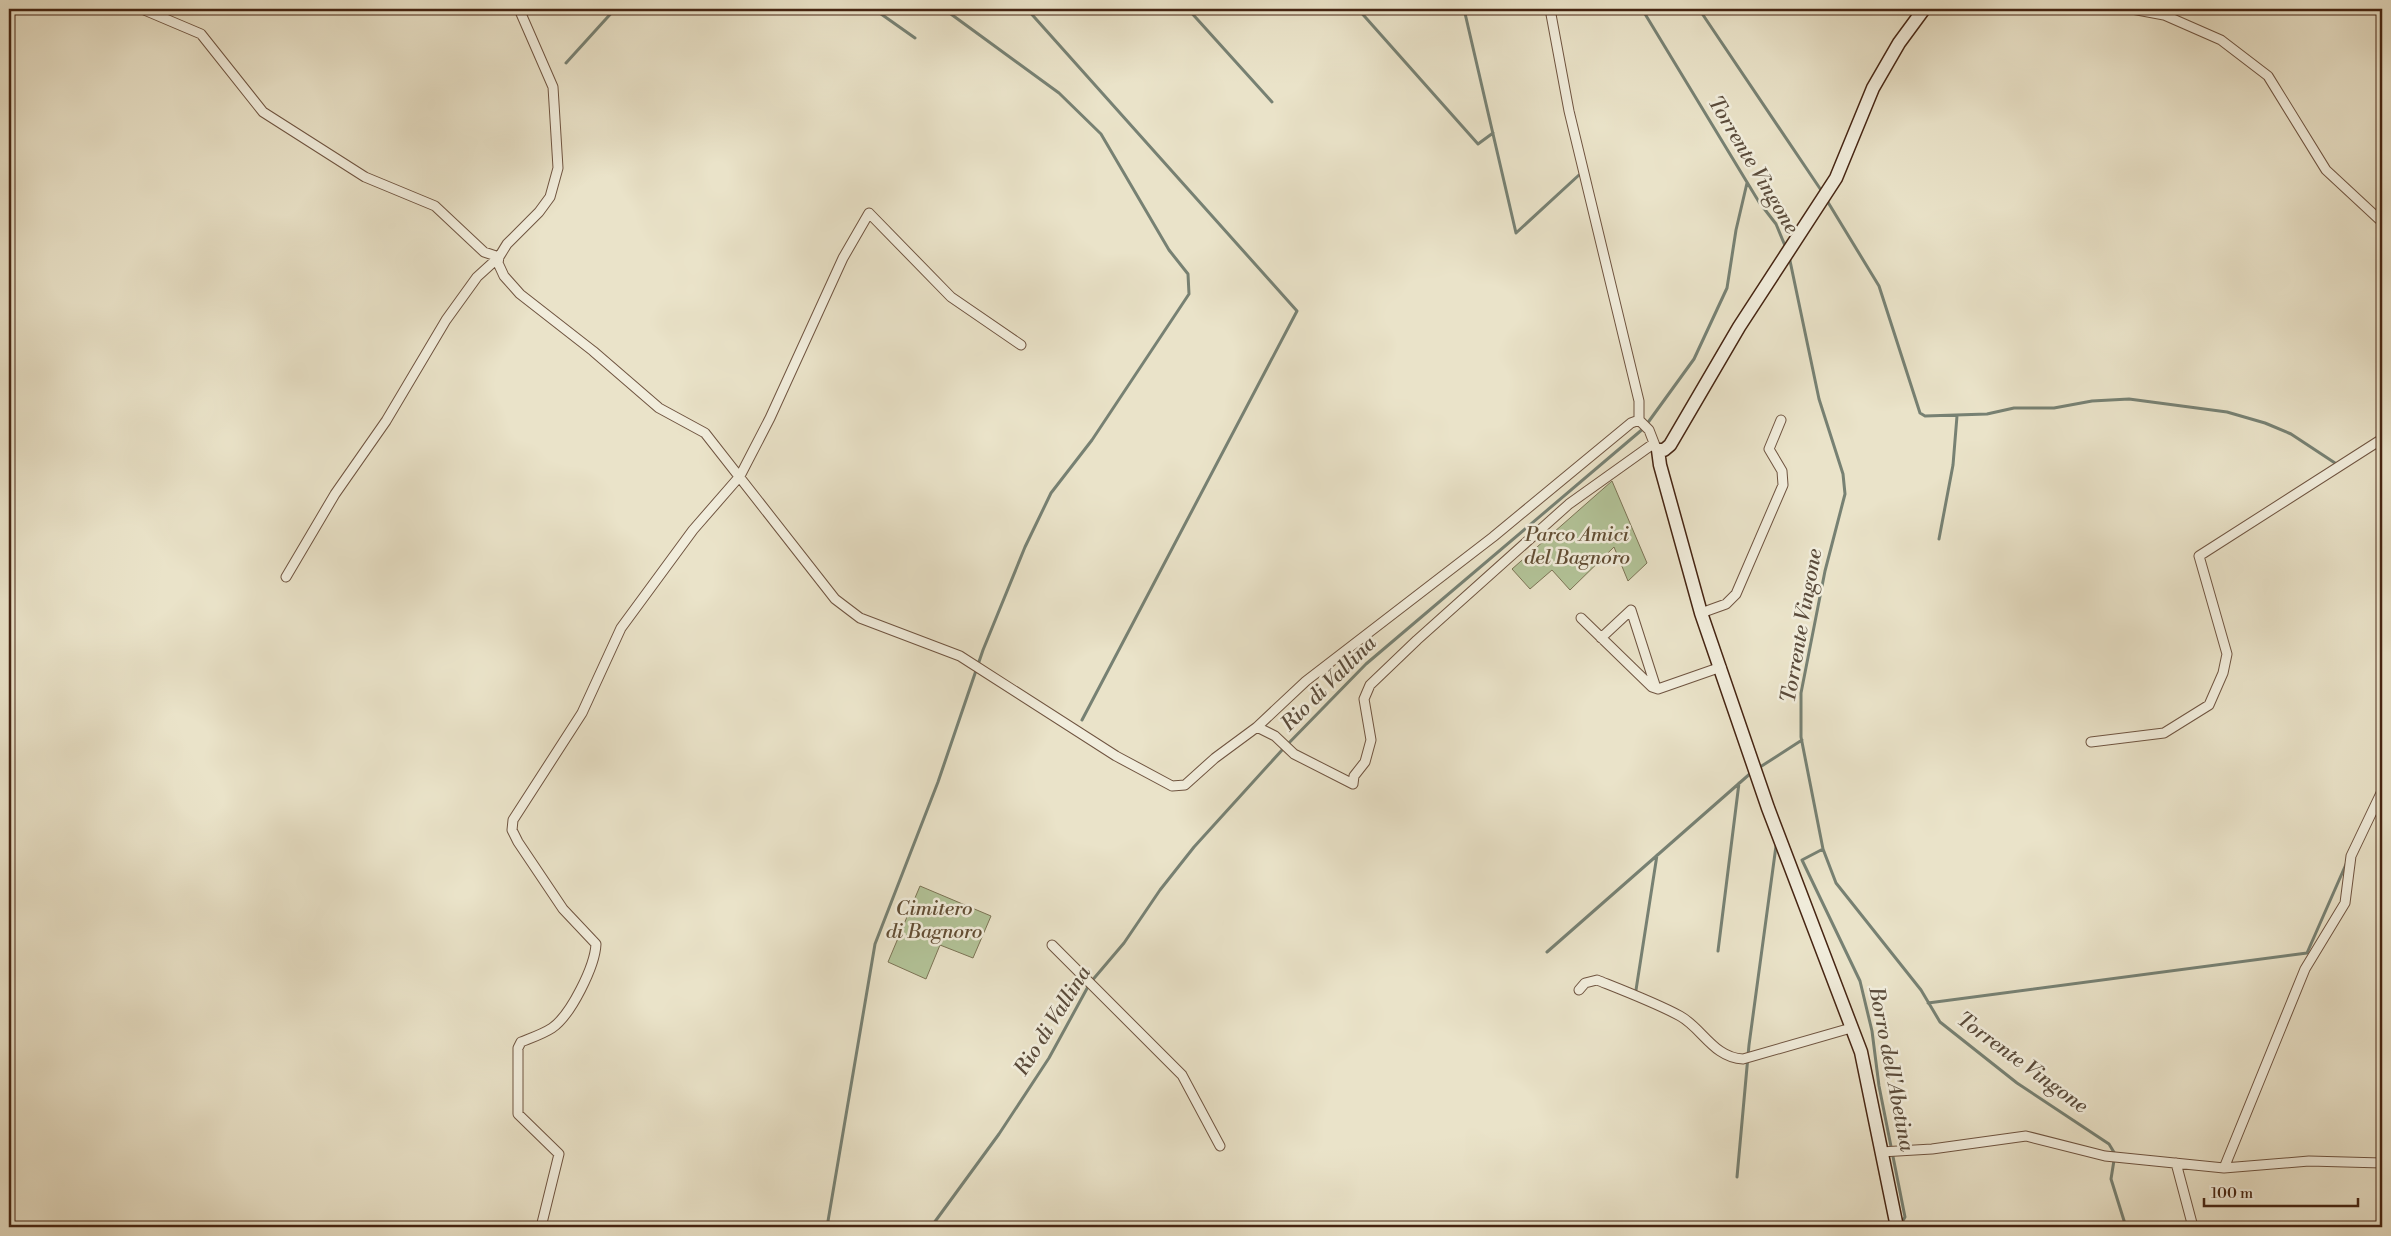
<svg xmlns="http://www.w3.org/2000/svg" width="2391" height="1236" font-family="'Libre Bodoni',serif">
	<style>
		.green { fill: #b3c499; stroke: #7c7456 }
		.lines { fill: none; stroke-linecap: round; stroke-linejoin: round }
		.stream { stroke: #778173; stroke-width: 3 }
		.street-casing { stroke: #6f5440; stroke-width: 11 }
		.secondary-casing { stroke: #462513; stroke-width: 15 }
		.street { stroke: #f1eddc; stroke-width: 9 }
		.secondary { stroke: #f1eddc; stroke-width: 12 }
		.labels { text-anchor: middle; dominant-baseline: central; stroke-width: 5; stroke-linejoin: round; paint-order: stroke }
		.park-label { font-size: 20px; font-style: italic; fill: #614d34; stroke: #f1eddc }
		.water-label { font-size: 21px; font-style: italic; fill: #5a4b3b; stroke: #f1eddc }
	</style>
	<rect width="100%" height="100%" fill="#eae3c9"/>
	<filter id="stains"><feTurbulence type="fractalNoise" baseFrequency=".004" numOctaves="4"/><feColorMatrix values="0 0 0 0 .2 0 0 0 0 .09 0 0 0 0 .02 0 0 0 .5 -.17"/></filter>
	<radialGradient id="worn" r=".72"><stop offset=".6" stop-color="#630" stop-opacity="0"/><stop offset="1" stop-color="#630" stop-opacity=".3"/></radialGradient>
	<path class="green" d="M1612 481 1647 563 1628 581 1614 547 1570 590 1552 570 1530 589 1512 569Z
		M920 886 991 916 973 958 940 945 926 979 888 962Z"/>
	<g class="lines">
		<path class="stream" d="M874 9 915 38
			M1027 9 1297 311 1082 720
			M1188 9 1272 102
			M1358 9 1478 144 1493 133
			M1464 9 1516 233 1579 175
			M1642 9 1759 202 1776 224 1786 248
			M1699 9 1823 193
			M566 63 615 9
			M1826 199 1879 286 1920 413 1925 416 1987 414 2014 408H2054L2092 401 2129 399 2227 412 2265 423 2291 434 2335 463
			M1789 256 1819 399 1843 474 1845 494 1825 571 1801 693V737L1823 849 1836 883 1921 990 1940 1022 2017 1083 2109 1144 2115 1154 2111 1179 2126 1227
			M1939 539 1953 465 1957 416
			M1757 769 1802 740
			M2378 809 2382 802
			M1823 849 1802 860 1860 981 1872 1031 1879 1086 1905 1217 1901 1224
			M1718 951 1739 783
			M1547 952 1752 772
			M1636 990 1657 855
			M1928 1003 2307 953 2347 862
			M1737 1177 1749 1045 1776 846
			M827 1227 875 944 938 782 983 650 1025 547 1051 493 1092 440 1189 294 1188 274 1169 250 1101 134 1059 93 944 9
			M931 1227 999 1134 1049 1058 1090 983 1124 943 1160 890 1194 847 1283 749 1366 664 1644 428 1694 359 1727 288 1736 230 1747 183"/>
		<defs>
			<path id="street" d="M142 9 201 34 263 112 365 177 435 206 484 252 499 257
				M519 9 553 87 558 168 550 197 539 212 507 244 499 257 498 263 504 276 520 294 593 351 659 408 705 433 835 599 860 618 960 656 1116 756 1172 786 1185 785 1215 758 1257 727 1306 681 1493 537 1631 423 1639 420
				M1550 9 1569 111 1639 401V420
				M2132 9 2164 15 2221 40 2268 76 2326 170 2382 222
				M1639 420 1649 430 1656 448
				M286 577 335 494 386 421 446 320 477 277 499 257
				M1701 613 1726 604 1736 594 1783 485 1782 471 1769 449 1781 420
				M1581 618 1652 687 1658 689 1721 667
				M1601 638 1631 610 1656 688
				M1257 727 1275 736 1294 754 1353 784 1354 776 1365 762 1371 740 1364 699 1370 685 1417 640 1569 504 1653 444
				M2091 742 2164 733 2209 705 2223 673 2227 654 2199 556 2382 439
				M1052 945 1182 1075 1220 1146
				M1579 990 1585 983 1597 980C1622 990 1656 1003 1680 1016 1702 1028 1714 1058 1743 1059L1851 1028
				M1881 1152 1932 1149 2026 1136 2105 1156 2224 1168 2309 1161 2382 1163
				M2176 1163 2193 1227
				M2224 1168 2305 969 2345 903 2351 856 2382 791
				M541 1227 559 1154 518 1114V1048L521 1042C531 1038 543 1034 552 1028 571 1015 595 966 596 944L563 909 518 842 512 830 513 820 582 713 621 628 693 530 740 476 770 418 843 258 869 213 951 297 1021 345"/>
			<path id="secondary" d="M1897 1227 1861 1052 1768 808 1701 613 1660 465 1658 450H1664L1670 445 1739 327 1836 178 1873 88 1899 43 1924 9"/>
		</defs>
		<use href="#street" class="street-casing"/>
		<use href="#secondary" class="secondary-casing"/>
		<use href="#street" class="street"/>
		<use href="#secondary" class="secondary"/>
	</g>
	<g class="labels">
		<g class="park-label">
			<text x="1577" y="535">Parco Amici<tspan x="1577" dy="23">del Bagnoro</tspan></text>
			<text x="934" y="909">Cimitero<tspan x="934" dy="23">di Bagnoro</tspan></text>
		</g>
		<g class="water-label">
			<text transform="translate(1753 165) rotate(59)">Torrente Vingone</text>
			<text transform="translate(1802 626) rotate(-80)">Torrente Vingone</text>
			<text transform="translate(1329 684) rotate(-45)">Rio di Vallina</text>
			<text transform="translate(1053 1021) rotate(-58)">Rio di Vallina</text>
			<text transform="translate(2022 1063) rotate(36)">Torrente Vingone</text>
			<text transform="translate(1891 1069) rotate(79)">Borro dell'Abetina</text>
		</g>
	</g>
	<rect width="2391" height="1236" fill="none" stroke="#eae3c9" stroke-width="30"/>
	<rect x="10" y="10" width="2371" height="1216" fill="none" stroke="#462513" stroke-width="2.5"/>
	<rect x="15" y="15" width="2361" height="1206" fill="none" stroke="#462513"/>
	<path d="M2204 1198v8h154v-8" fill="none" stroke="#462513" stroke-width="2.5"/>
	<text x="2211" y="1198" font-size="15" fill="#462513" stroke="#f1eddc" stroke-width="4" paint-order="stroke">100 m</text>
	<rect width="100%" height="100%" filter="url(#stains)"/>
	<rect width="100%" height="100%" fill="url(#worn)"/>
</svg>
